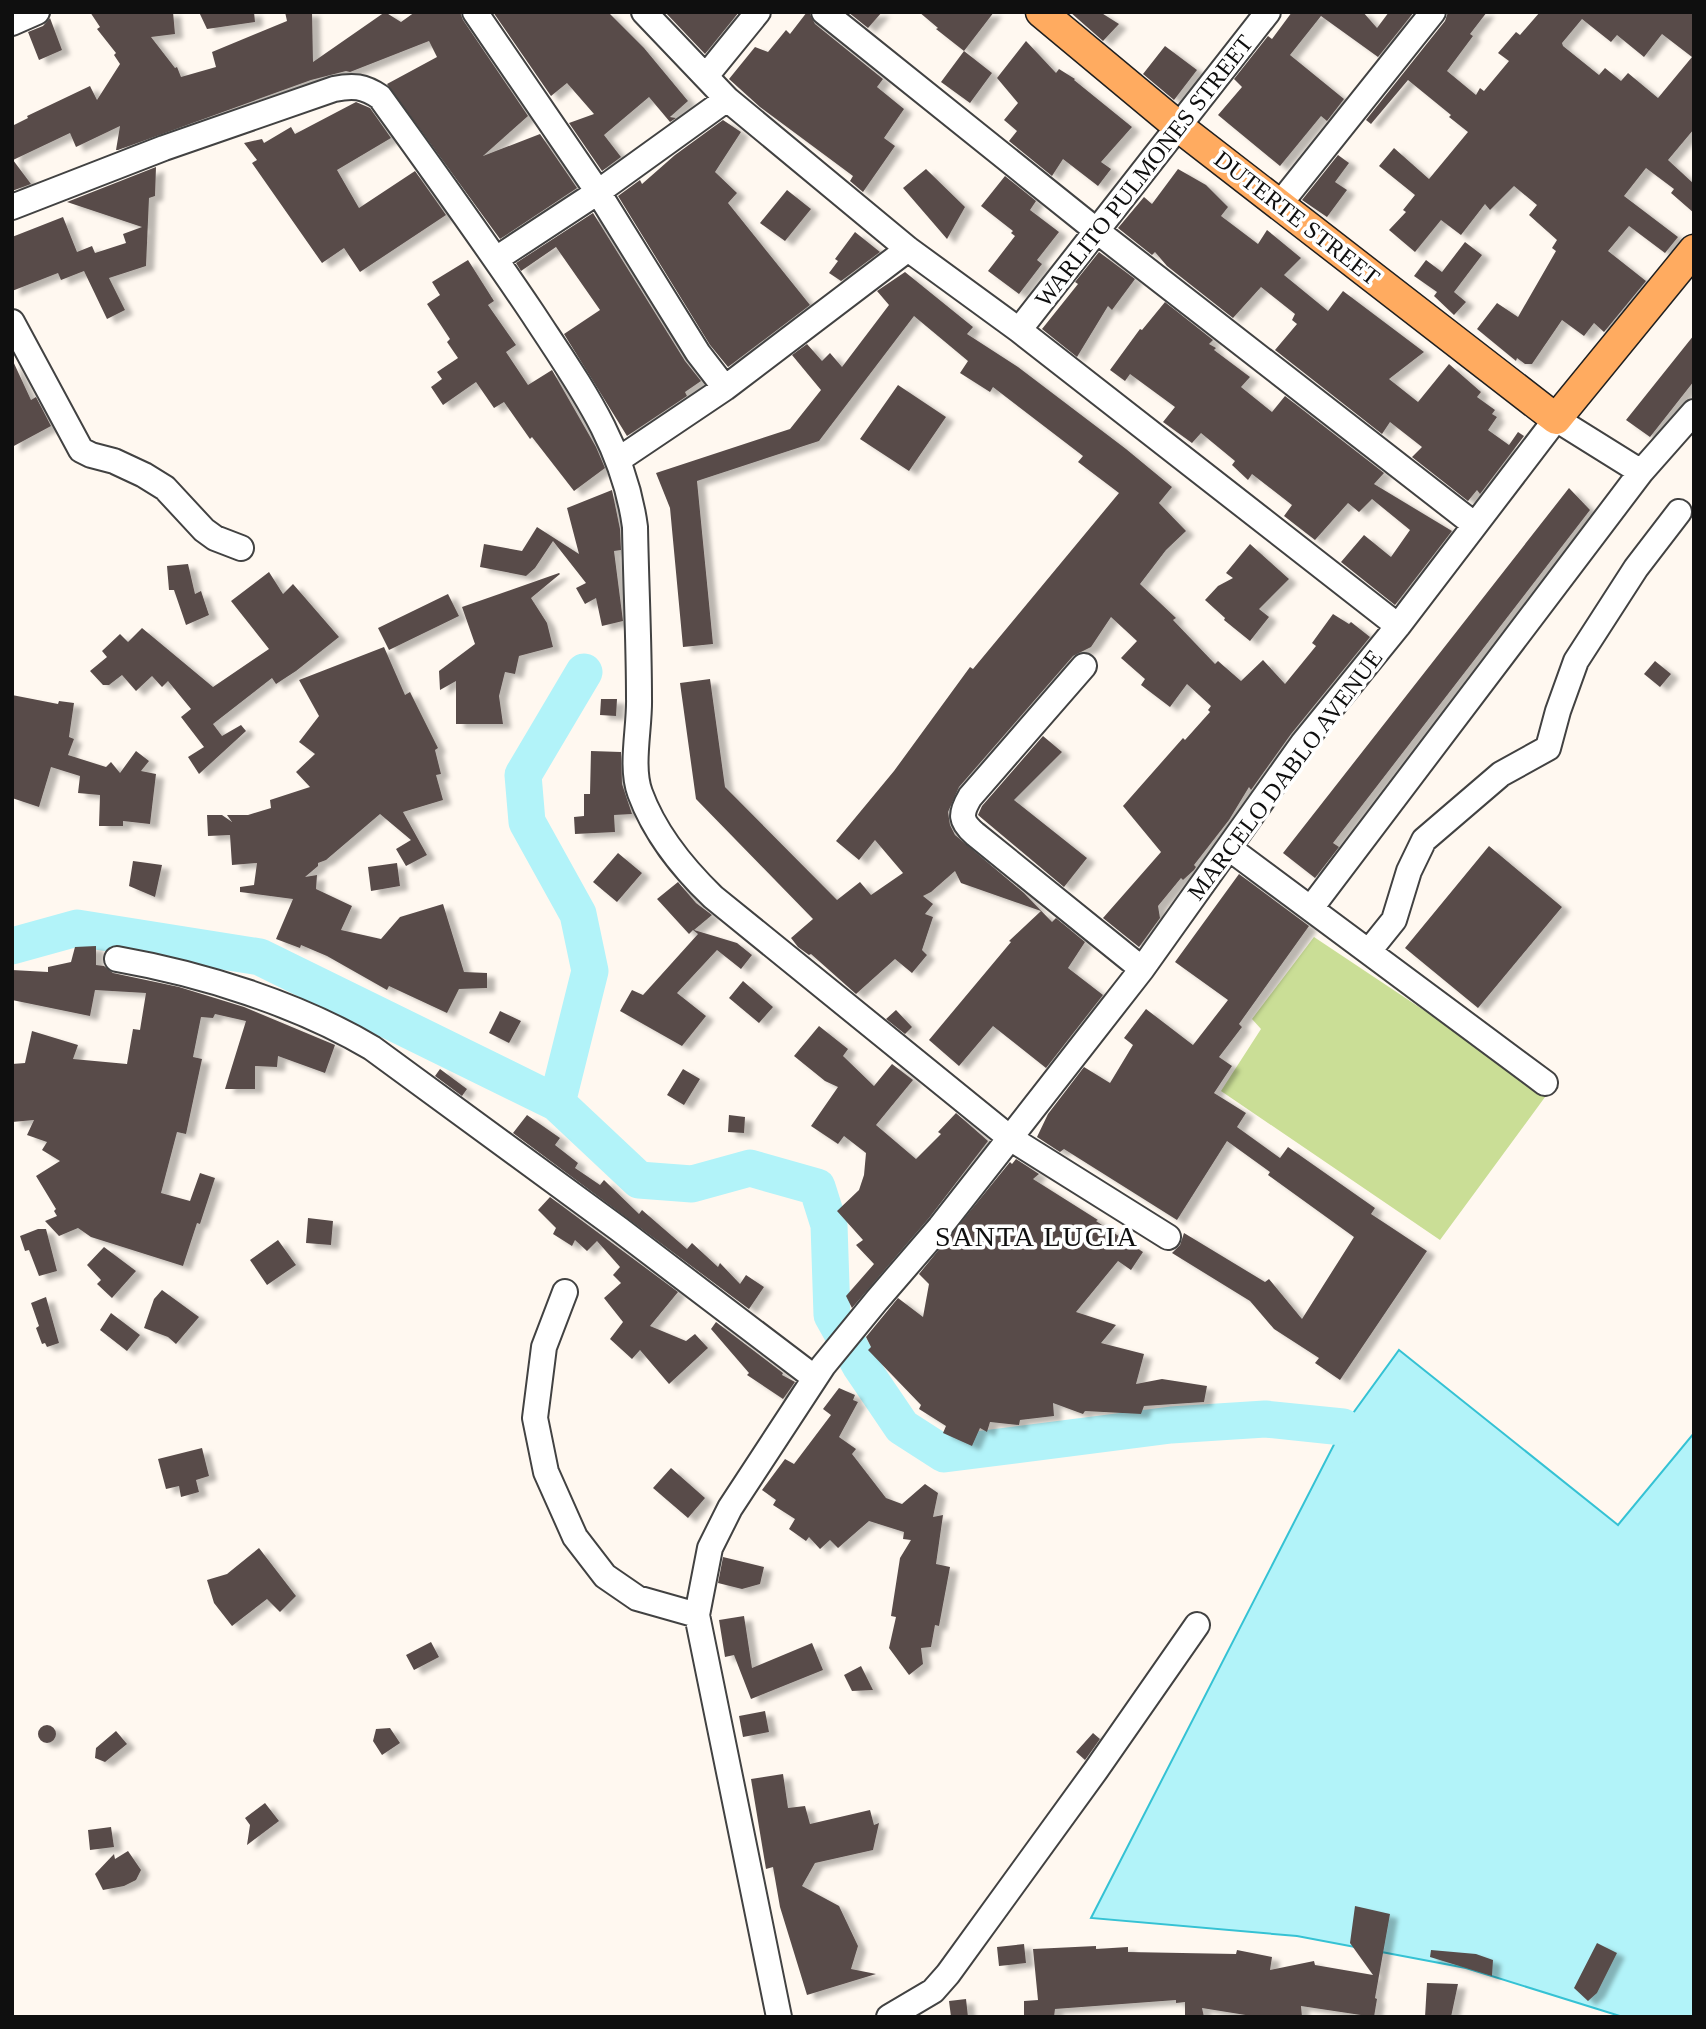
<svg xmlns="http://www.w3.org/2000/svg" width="1706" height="2029" font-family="Georgia,serif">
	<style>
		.forest { fill: #cade96 }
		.water { fill: #b2f3f9; stroke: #35c2d4; stroke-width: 2 }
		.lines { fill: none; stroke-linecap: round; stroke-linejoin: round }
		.river { stroke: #b2f3f9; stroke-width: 37 }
		.building { fill: #584c4a; fill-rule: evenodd; filter: url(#shadow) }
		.minor-casing { stroke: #424242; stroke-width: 28 }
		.major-casing { stroke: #202020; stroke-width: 33 }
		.minor { stroke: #fff; stroke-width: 24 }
		.major { stroke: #ffab60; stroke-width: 30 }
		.labels { text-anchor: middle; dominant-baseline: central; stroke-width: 7; stroke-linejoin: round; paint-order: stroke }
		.street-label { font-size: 24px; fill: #0f0f0f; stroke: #fff }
		.quarter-label { font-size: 28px; letter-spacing: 2px; fill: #0f0f0f; stroke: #fff }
	</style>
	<defs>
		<filter id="shadow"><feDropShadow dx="8" dy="4.5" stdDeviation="2" flood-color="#0004"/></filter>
	</defs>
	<rect width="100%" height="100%" fill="#fff8f0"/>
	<path class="forest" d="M1314 937 1548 1093 1440 1240 1221 1091 1261 1029 1252 1019Z"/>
	<path class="water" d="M1399 1350 1618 1525 1694 1433V2017H1623L1466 1968 1297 1936 1091 1918 1343 1427Z"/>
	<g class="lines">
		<path class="river" d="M12 946 77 928 260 957 557 1103 639 1180 692 1184 750 1168 817 1187 829 1225 832 1315 860 1365 902 1427 944 1454 1171 1425 1265 1419 1343 1427
			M557 1103 590 971 578 914 527 822 523 775 584 672"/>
	</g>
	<path class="building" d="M90 12H173L175 34 151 37 175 68 177 67 181 77 216 67 212 52 287 21 285 12H312L313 62 385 12 401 22 415 12H460L463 20 528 116 483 156 540 134 577 188 500 239 387 84 437 57 429 41 350 72 346 71 311 80 118 150H116L120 126 76 147 70 133 13 160 31 184 12 191V126L28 118 27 116 90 86 97 100 120 64 114 55 116 53 97 29 100 27Z
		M199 12H254L255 22 207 29Z
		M493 12H608L644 48 688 101 670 117 676 118 670 122 649 97 604 135 621 157 602 171 569 123 594 114 567 83 551 96Z
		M665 12H739L705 54Z
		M807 12H809L815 24 883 79 877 87 904 109 884 138 895 146 863 192 850 181 853 176 760 107 729 79 755 47 768 52 786 30 790 34Z
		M848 12H882L868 28Z
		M919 12H994L964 51 936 29 938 28Z
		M1070 12H1100L1119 24 1103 41Z
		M1292 12H1363L1377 28 1389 12H1414L1378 57 1321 16 1290 55 1344 99 1327 121 1321 116 1280 166 1218 115 1242 87 1234 79 1268 36 1272 39Z
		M1448 12H1487L1470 34 1473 36 1447 71 1476 95 1480 88 1484 91 1509 61 1498 53 1516 32 1520 35 1540 12H1694V129L1668 160 1694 184V213L1671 193 1674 189 1646 168 1624 196 1678 237 1665 253 1629 226 1608 251 1646 281 1604 332 1594 323 1584 336 1562 320 1532 364H1525L1517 358 1516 361 1477 329 1497 303 1518 317 1556 251 1552 248 1557 240 1529 215 1537 205 1514 186 1490 210 1485 204 1461 235 1441 220 1415 252 1389 230 1406 212 1403 210 1415 195 1379 166 1394 148 1429 179 1468 132 1449 117 1451 115 1408 80 1371 124 1366 120 1445 21ZM1582 19 1611 42 1617 35 1644 57 1662 34 1692 57 1658 98 1628 73 1621 81 1605 68 1599 75 1563 46 1562 43Z
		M50 18 62 50 39 60 28 32 43 26Z
		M1026 41 1056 73 1059 69 1075 79 1074 80 1132 127 1101 162 1111 169 1098 186 1063 159 1052 176 1009 141 1017 131 1004 120 1018 103 997 78Z
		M1165 46 1197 70 1174 100 1143 74Z
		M964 51 992 73 970 103 941 82Z
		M356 102 370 108 391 138 337 170 359 208 415 171 446 215 360 272 344 248 322 263 252 163 257 160 244 143 262 139 264 143 291 127 295 134Z
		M723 120 741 132 715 172 737 193 728 203 810 305 728 367 710 345 618 196 640 180 642 184 675 155Z
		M1338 155 1349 163 1335 182 1347 190 1327 217 1302 200Z
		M156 167 155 196 149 198 146 266 109 278 125 310 107 319 84 271 61 280 58 273 12 291V237L63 217 77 252 92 246 95 253 126 243 123 234 142 227 67 202Z
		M926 169 965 207 947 239 903 188Z
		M1178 169 1206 185 1228 207 1221 216 1258 244 1267 230 1301 258 1284 275 1328 311 1343 291 1424 352 1389 379 1418 402 1449 364 1481 392 1477 397 1495 410 1492 414 1497 417 1488 430 1509 445 1518 432 1524 436 1480 494 1477 490 1468 501 1412 457 1422 447 1390 422 1382 434 1275 350 1297 324 1292 320 1295 314 1261 287 1233 318 1167 266 1155 252 1152 255 1118 228 1144 197 1152 204Z
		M1005 176 1036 201 1030 210 1059 232 1037 260 1042 264 1019 294 988 271 1015 236 1011 233 1013 231 981 206Z
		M787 190 811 209 785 241 760 223Z
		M593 213 685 361 701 381 685 392 687 396 627 436 564 334 600 310 556 247 521 271 516 263Z
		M855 232 880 252 841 281 829 273 838 261 835 259Z
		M1465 242 1482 255 1454 292 1466 302 1454 315 1434 296 1437 292 1414 276 1426 260 1442 272Z
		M1099 252 1135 279 1112 310 1108 306 1077 357 1042 329 1078 284 1075 282Z
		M468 260 494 301 488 305 516 345 506 352 528 385 552 370 596 447 605 468 574 491 532 437 530 439 504 402 494 408 476 382 443 405 431 387 442 379 437 372 458 358 447 342 450 339 427 304 440 295 432 282Z
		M905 272 973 327 967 334 1018 367 1126 449 1172 487 1159 503 1186 531 1166 550 1140 584 1176 618 1173 620 1215 664 1218 661 1241 681 1263 660 1285 684 1316 646 1312 643 1333 614 1349 624 1351 622 1370 637 1291 734 1251 790 1249 787 1229 820 1194 865 1196 867 1194 870 1183 880 1181 878 1158 906 1160 918 1139 947 1103 918 1161 852 1123 806 1183 738 1185 740 1210 712 1208 710 1211 706 1187 684 1170 707 1141 685 1145 679 1121 658 1137 641 1111 617 1091 647 1073 656 959 787 948 812 950 825 955 835 1024 893 1052 922 1056 918 1085 942 1068 968 1103 995 1046 1068 993 1026 959 1066 929 1040 1011 942 1009 941 1041 911 961 883 955 871 931 892 923 896 933 904 925 914 933 917 922 950 927 955 912 973 895 959 856 994 811 954 809 955 798 947 791 938 813 919 696 799 680 683 710 679 725 787 837 900 860 882 871 895 903 873 875 840 859 860 836 841 894 771 970 667 973 669 1119 493 1078 462 1083 456 993 387 990 392 960 373 968 361 914 316 819 441 697 481 713 644 683 647 670 508 656 473 790 429 821 390 792 355 807 344 822 361 830 353 842 367 889 305 877 291Z
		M1165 302 1213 340 1209 344 1216 348 1214 350 1250 377 1241 387 1272 412 1285 396 1384 473 1374 484 1452 531 1395 605 1341 562 1364 535 1391 557 1410 530 1372 499 1359 512 1348 503 1315 540 1284 516 1292 505 1252 474 1248 480 1232 465 1235 461 1201 433 1192 443 1163 422 1175 407 1130 374 1125 381 1110 370 1140 329 1142 330Z
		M1694 335V381L1650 437 1626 420Z
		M12 359 31 400 36 397 51 426 12 447Z
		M898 385 946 417 909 471 860 439Z
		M1569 488 1590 510 1333 843 1339 847 1315 878 1283 853Z
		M612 490 620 529 621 550 614 551 623 621 602 626 596 598 585 604 576 588 586 583 553 541 535 568 526 576 480 567 484 544 522 551 537 527 579 554 567 508Z
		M1250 544 1289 579 1259 609 1269 617 1250 641 1224 620 1225 618 1205 600 1218 586 1233 578 1226 573Z
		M188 564 195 594 201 591 209 615 186 625 174 590H169L167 566Z
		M269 572 283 594 293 584 339 637 296 671 276 684 272 678 213 724 222 736 241 725 246 731 199 774 188 757 204 747 181 717 191 709 168 681 162 687 152 676 136 691 122 675 109 685H103L90 671 107 657 102 651 120 634 128 642 142 628 213 687 269 649 231 601Z
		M559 573 560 574 531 598 547 623 553 647 519 656 515 674 505 672 499 696 503 724H456V681L440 690 439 671 475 644 462 607Z
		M448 594 459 616 389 650 378 628Z
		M384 647 405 695 410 692 438 748 435 750 441 774 436 775 443 800 403 812 427 855 406 866 396 849 411 840 380 814 326 860 318 863V866L305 877 317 875 316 889 352 906 341 930 381 939 400 917 443 904 464 972 487 973V988L459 989 447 1013 389 986 387 990 327 956 301 945 300 948 276 939 293 899 240 892V887L254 885 257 863 232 865 230 835 208 836 207 815H222L232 822 227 815H248L271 808 270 800 310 787 296 772 315 754 299 742 319 716 299 680Z
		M1655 661 1671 674 1660 687 1644 674Z
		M12 695 58 704 59 701 74 703 69 737 74 739 68 755 106 767 111 762 120 773 136 751 149 761 141 771 156 774 150 824 123 821V826H99L100 795 78 793 80 776 51 767 39 807 12 798Z
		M601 699H617L616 716 600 715Z
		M1043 736 1062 752 1014 800 1087 858 1064 887 978 815 982 806Z
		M591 751 621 752 622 784 632 814 614 815 615 832 575 834 574 817 584 816V794H590Z
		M1489 846 1562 907 1478 1008 1405 948Z
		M618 853 642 873 617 902 593 882Z
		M133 861 162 865 155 897 129 886Z
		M397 863 400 886 371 891 368 867Z
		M1239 874 1309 926 1239 1024 1242 1027 1219 1057 1232 1066 1214 1093 1246 1113 1237 1127 1280 1158 1288 1147 1375 1208 1371 1214 1427 1251 1340 1380 1315 1363 1319 1358 1274 1329 1250 1301 1172 1253 1180 1245 1184 1233 1265 1282 1269 1279 1302 1319 1354 1237 1268 1175 1270 1172 1227 1141 1177 1220 1064 1149 1060 1152 1037 1137 1048 1114 1084 1067 1110 1083 1133 1045 1124 1038 1146 1009 1193 1045 1228 1000 1175 962Z
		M678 882 696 903 712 915 694 930 737 943 752 955 741 969 717 950 677 993 706 1016 682 1046 620 1011 632 990 643 995 698 934 693 930 689 934 657 899Z
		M96 946V965L104 966 113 973 179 987 244 1007 335 1045 325 1073 278 1056 277 1067 255 1066V1089H225L246 1021 215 1014 213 1018 201 1017 193 1057 202 1059 186 1134 177 1132 161 1193 190 1201 200 1173 215 1178 200 1224 197 1223 183 1266 91 1237 78 1228 59 1236 45 1221 57 1216 54 1211 56 1209 36 1176 60 1161 42 1150 47 1142 27 1135 34 1120 12 1122V1064L25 1063 32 1031 78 1045 73 1059 127 1064 133 1029 140 1030 146 993 95 990 90 1016 12 1000V970L48 972V967L71 962 75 947Z
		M743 981 773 1007 759 1023 729 998Z
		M896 1010 912 1027 905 1034 886 1019Z
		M500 1011 521 1021 509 1043 489 1033Z
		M819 1026 848 1049 843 1056 874 1086 892 1064 913 1080 876 1125 916 1159 941 1134 938 1132 956 1113 988 1141 929 1218 852 1308 846 1296 874 1264 856 1245 863 1240 837 1211 859 1190 864 1175 866 1153 844 1136 838 1144 811 1126 838 1087 825 1081 794 1056Z
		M440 1069 467 1089 462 1096 435 1076Z
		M683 1069 700 1079 684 1105 667 1095Z
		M527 1115 560 1138 555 1145 578 1163 575 1168 600 1185 604 1180 639 1214 642 1210 687 1249 692 1243 718 1267 720 1263 740 1284 746 1275 764 1287 749 1309 513 1133Z
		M729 1115 745 1117 744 1133 728 1132Z
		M1016 1159 1039 1174 1033 1179 1098 1220 1096 1221 1143 1252 1131 1270 1118 1261 1076 1312 1116 1325 1101 1343 1144 1354 1136 1384 1162 1379 1207 1386 1204 1402 1144 1406 1141 1414 1085 1411 1083 1414 1053 1403 1054 1416 1020 1420 1019 1425 990 1422 987 1432 980 1428 972 1446 943 1433 946 1426 919 1409 921 1405 868 1350 871 1347 866 1337 898 1298 923 1317 929 1284 919 1274 1010 1162 1012 1164Z
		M550 1197 678 1292 650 1326 686 1341 695 1334 708 1348 669 1384 640 1350 632 1359 610 1339 623 1322 604 1298 621 1283 613 1275 620 1267 597 1241 587 1251 575 1240 572 1246 553 1234 556 1228 538 1210Z
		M308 1218 333 1221 331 1245 306 1243Z
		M38 1229H46L57 1271 39 1276 29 1250 25 1251 20 1236Z
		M278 1240 296 1265 267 1285 250 1260Z
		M104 1247 136 1271 112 1298 97 1284 101 1280 87 1265Z
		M162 1290 199 1317 176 1344 168 1337 144 1328 154 1299Z
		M46 1297 59 1343 47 1347 45 1343 42 1344 36 1328 39 1326 31 1303Z
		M111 1313 140 1335 127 1351 100 1330Z
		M716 1322 783 1373 782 1375 795 1382 783 1399 747 1375 749 1373 711 1329Z
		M839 1388 855 1395 853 1400 858 1402 839 1437 856 1449 852 1454 886 1498 902 1504 925 1484 938 1493 933 1517 943 1515 936 1564 950 1567 939 1626 935 1625 931 1647 921 1648 923 1664 909 1675 889 1648 896 1617 891 1616 900 1558 911 1540 903 1539 904 1532 869 1521 838 1548 830 1540 820 1549 809 1537 806 1541 789 1529 795 1519 773 1505 776 1500 762 1490 785 1459 794 1464 831 1415 823 1409Z
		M202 1448 209 1476 196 1480 199 1492 181 1497 179 1486 166 1489 158 1459Z
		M671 1468 705 1498 688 1518 653 1488Z
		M259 1548 296 1596 280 1612 267 1599 232 1626 214 1603 207 1580 227 1574Z
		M723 1557 764 1567 760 1584 742 1589 718 1583Z
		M744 1616 752 1668 812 1643 823 1670 751 1699 734 1655 725 1657 719 1620Z
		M431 1642 439 1657 414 1670 406 1655Z
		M861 1666 873 1690 852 1691 844 1675Z
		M765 1711 769 1732 743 1737 739 1716Z
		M38 1734a9 9 0 1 1 18 0a9 9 0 1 1-18 0Z
		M390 1728 400 1743 382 1755 373 1741 376 1729Z
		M116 1731 127 1744 105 1762 95 1758 96 1748Z
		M1093 1733 1100 1739 1085 1760 1076 1752Z
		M783 1774 788 1808 805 1806 810 1824 870 1810 874 1825 879 1823 873 1850 815 1863 802 1886 839 1906 858 1946 851 1969 876 1974 807 1995 780 1907 773 1867 766 1869 751 1779Z
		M265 1803 279 1821 247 1845 250 1825 245 1818Z
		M111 1827 114 1847 90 1850 88 1830Z
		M128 1851 141 1870 136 1880 124 1886 103 1890 95 1874 114 1854 115 1859Z
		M1355 1906 1390 1914 1375 1998 1377 1999 1374 2017 1301 2006 1302 2017H1258L1202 2008 1204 2017H1185V2002L1176 2003V2000L1055 2009 1054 2017H1024V2001L1038 2000 1033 1949 1096 1946V1949L1128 1947V1952L1236 1954 1237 1950 1272 1957 1270 1970 1314 1961 1315 1965 1373 1975 1350 1943Z
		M1597 1943 1617 1953 1597 1993 1588 2001 1574 1988Z
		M1024 1944 1026 1963 999 1966 997 1947Z
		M1431 1950 1476 1954 1493 1960 1492 1976 1430 1957Z
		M1427 1983 1458 1984 1451 2017H1425Z
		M966 1999 968 2017H951L949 2001Z"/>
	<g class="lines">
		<defs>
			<path id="minor" d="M475 12 598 192 698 353 725 388
				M644 12 727 99 908 249 1019 330 1398 626
				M824 12 1097 231 1475 525
				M12 23 37 12
				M706 76 758 12
				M1279 205 1433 12
				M12 207 164 148 334 89C353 85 364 86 380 97 432 169 484 241 533 314 578 383 624 444 635 527 636 584 639 641 639 698 640 727 630 766 640 793 655 834 682 867 713 897L1010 1138 1168 1237
				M496 259 598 192 727 99
				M12 322 81 450 91 455 114 461 144 475 165 488 204 530 215 538 241 548
				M1019 330 1268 12
				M618 460 725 388 908 249
				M1084 666 970 797C960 814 960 821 975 834L1142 969
				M1229 848 1545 1083
				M1311 908 1641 472
				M1369 951 1394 920 1409 871 1424 840 1501 774 1548 748 1558 711 1576 661 1636 568 1679 512
				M117 959C202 974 298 1004 372 1048L619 1229 815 1378
				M565 1292 544 1347 535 1418 546 1472 575 1537 605 1576 637 1598 697 1615
				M779 2017 697 1615 710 1548 730 1508 823 1366 877 1300 940 1227 1010 1138 1142 969 1303 743 1398 626 1556 419 1641 472 1694 412
				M889 2017 933 1991 948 1974 1096 1770 1197 1625"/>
			<path id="major" d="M1041 12 1179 127 1556 419 1694 250"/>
		</defs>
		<use href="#minor" class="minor-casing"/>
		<use href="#major" class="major-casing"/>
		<use href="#minor" class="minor"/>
		<use href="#major" class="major"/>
	</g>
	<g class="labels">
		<g class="street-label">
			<text transform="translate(1144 171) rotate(-52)">WARLITO PULMONES STREET</text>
			<text transform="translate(1297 218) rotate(38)">DUTERTE STREET</text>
			<text transform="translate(1285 775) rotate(-53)">MARCELO DABLO AVENUE</text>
		</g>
		<g class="quarter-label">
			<text x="1037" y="1236">SANTA LUCIA</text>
		</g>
	</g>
	<rect width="1706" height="2029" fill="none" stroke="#0f0f0f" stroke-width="28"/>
</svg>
